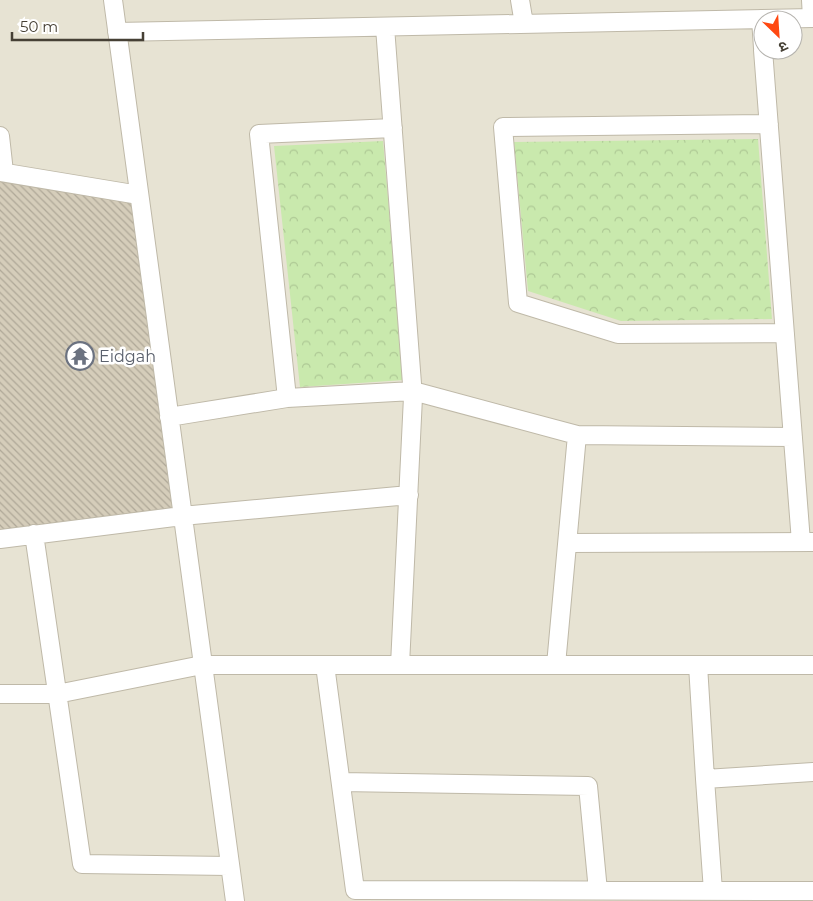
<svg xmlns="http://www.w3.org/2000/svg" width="813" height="901" font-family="Montserrat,'Noto Sans Devanagari',sans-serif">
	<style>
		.residential { fill: #e7e3d3; fill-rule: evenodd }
		.forest { fill: url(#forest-crowns) }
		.building { fill: url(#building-back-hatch) }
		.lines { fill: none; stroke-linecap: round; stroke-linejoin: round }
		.minor-casing { stroke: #bfb9a8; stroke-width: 20 }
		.minor { stroke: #fff; stroke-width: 18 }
		.labels { text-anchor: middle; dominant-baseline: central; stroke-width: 5; stroke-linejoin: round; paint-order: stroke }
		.worship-label { font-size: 16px; fill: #5b616d; stroke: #fff; text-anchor: start }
	</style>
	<defs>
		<pattern id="forest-crowns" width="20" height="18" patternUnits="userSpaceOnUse" patternTransform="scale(1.25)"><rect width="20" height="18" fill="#c9e9ad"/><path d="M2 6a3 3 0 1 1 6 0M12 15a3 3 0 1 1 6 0" fill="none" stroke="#aec995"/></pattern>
		<pattern id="building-back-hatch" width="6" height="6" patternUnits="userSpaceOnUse" patternTransform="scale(1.25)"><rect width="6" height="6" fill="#d5cdba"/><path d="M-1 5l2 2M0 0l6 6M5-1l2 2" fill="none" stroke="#afa898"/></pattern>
	</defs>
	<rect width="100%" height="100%" fill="#f3f0e5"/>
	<path class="residential" d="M0 0H813V901H0ZM763 20H793V50H763Z"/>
	<path class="forest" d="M758 139 772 319 621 321 528 291 514 142Z
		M383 141 404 380 300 387 274 146Z"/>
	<path class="building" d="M0 165 139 195 182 516 0 538Z"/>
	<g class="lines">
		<defs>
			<path id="minor" d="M113 0 235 901
				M520 0 524 24
				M811 0 812 18
				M761 19 763 48
				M385 27 413 397 400 665
				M117 32 813 18
				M763 50 801 542
				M769 124 503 127 518 303 618 334 785 333
				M393 128 259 134 287 398 413 391 577 435 793 437
				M0 136 4 172
				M0 172 139 195
				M169 417 287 398
				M34 534 82 864 229 866
				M0 539 182 516 409 495
				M568 543 813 542
				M325 665 355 890 813 891
				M556 665 577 435
				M698 665 705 779 813 772
				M0 694H57L202 665H813
				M705 779 713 891
				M341 782 588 786 598 891"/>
		</defs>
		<use href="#minor" class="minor-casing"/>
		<use href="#minor" class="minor"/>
	</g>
	<defs>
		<symbol id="temple-ring" viewBox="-11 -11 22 22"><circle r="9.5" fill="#fff" stroke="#6b7280" stroke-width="1.5"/><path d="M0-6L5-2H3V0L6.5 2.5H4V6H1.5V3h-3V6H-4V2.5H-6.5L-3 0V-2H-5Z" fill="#6b7280"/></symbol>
	</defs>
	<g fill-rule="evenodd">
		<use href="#temple-ring" x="64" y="340" width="32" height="32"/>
	</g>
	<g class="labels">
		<g class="worship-label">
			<text x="99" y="356">Eidgah</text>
		</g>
	</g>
	<g transform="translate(778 35) rotate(155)"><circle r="24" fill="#ffffff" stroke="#b5b3ae"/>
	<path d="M0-4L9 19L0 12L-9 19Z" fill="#ff4811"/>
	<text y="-8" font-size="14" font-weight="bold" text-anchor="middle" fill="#464035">उ</text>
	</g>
	<path d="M12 32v8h131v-8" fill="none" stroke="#464035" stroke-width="2.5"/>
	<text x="20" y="32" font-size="15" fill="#464035" stroke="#ffffff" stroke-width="4" paint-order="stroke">50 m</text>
</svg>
